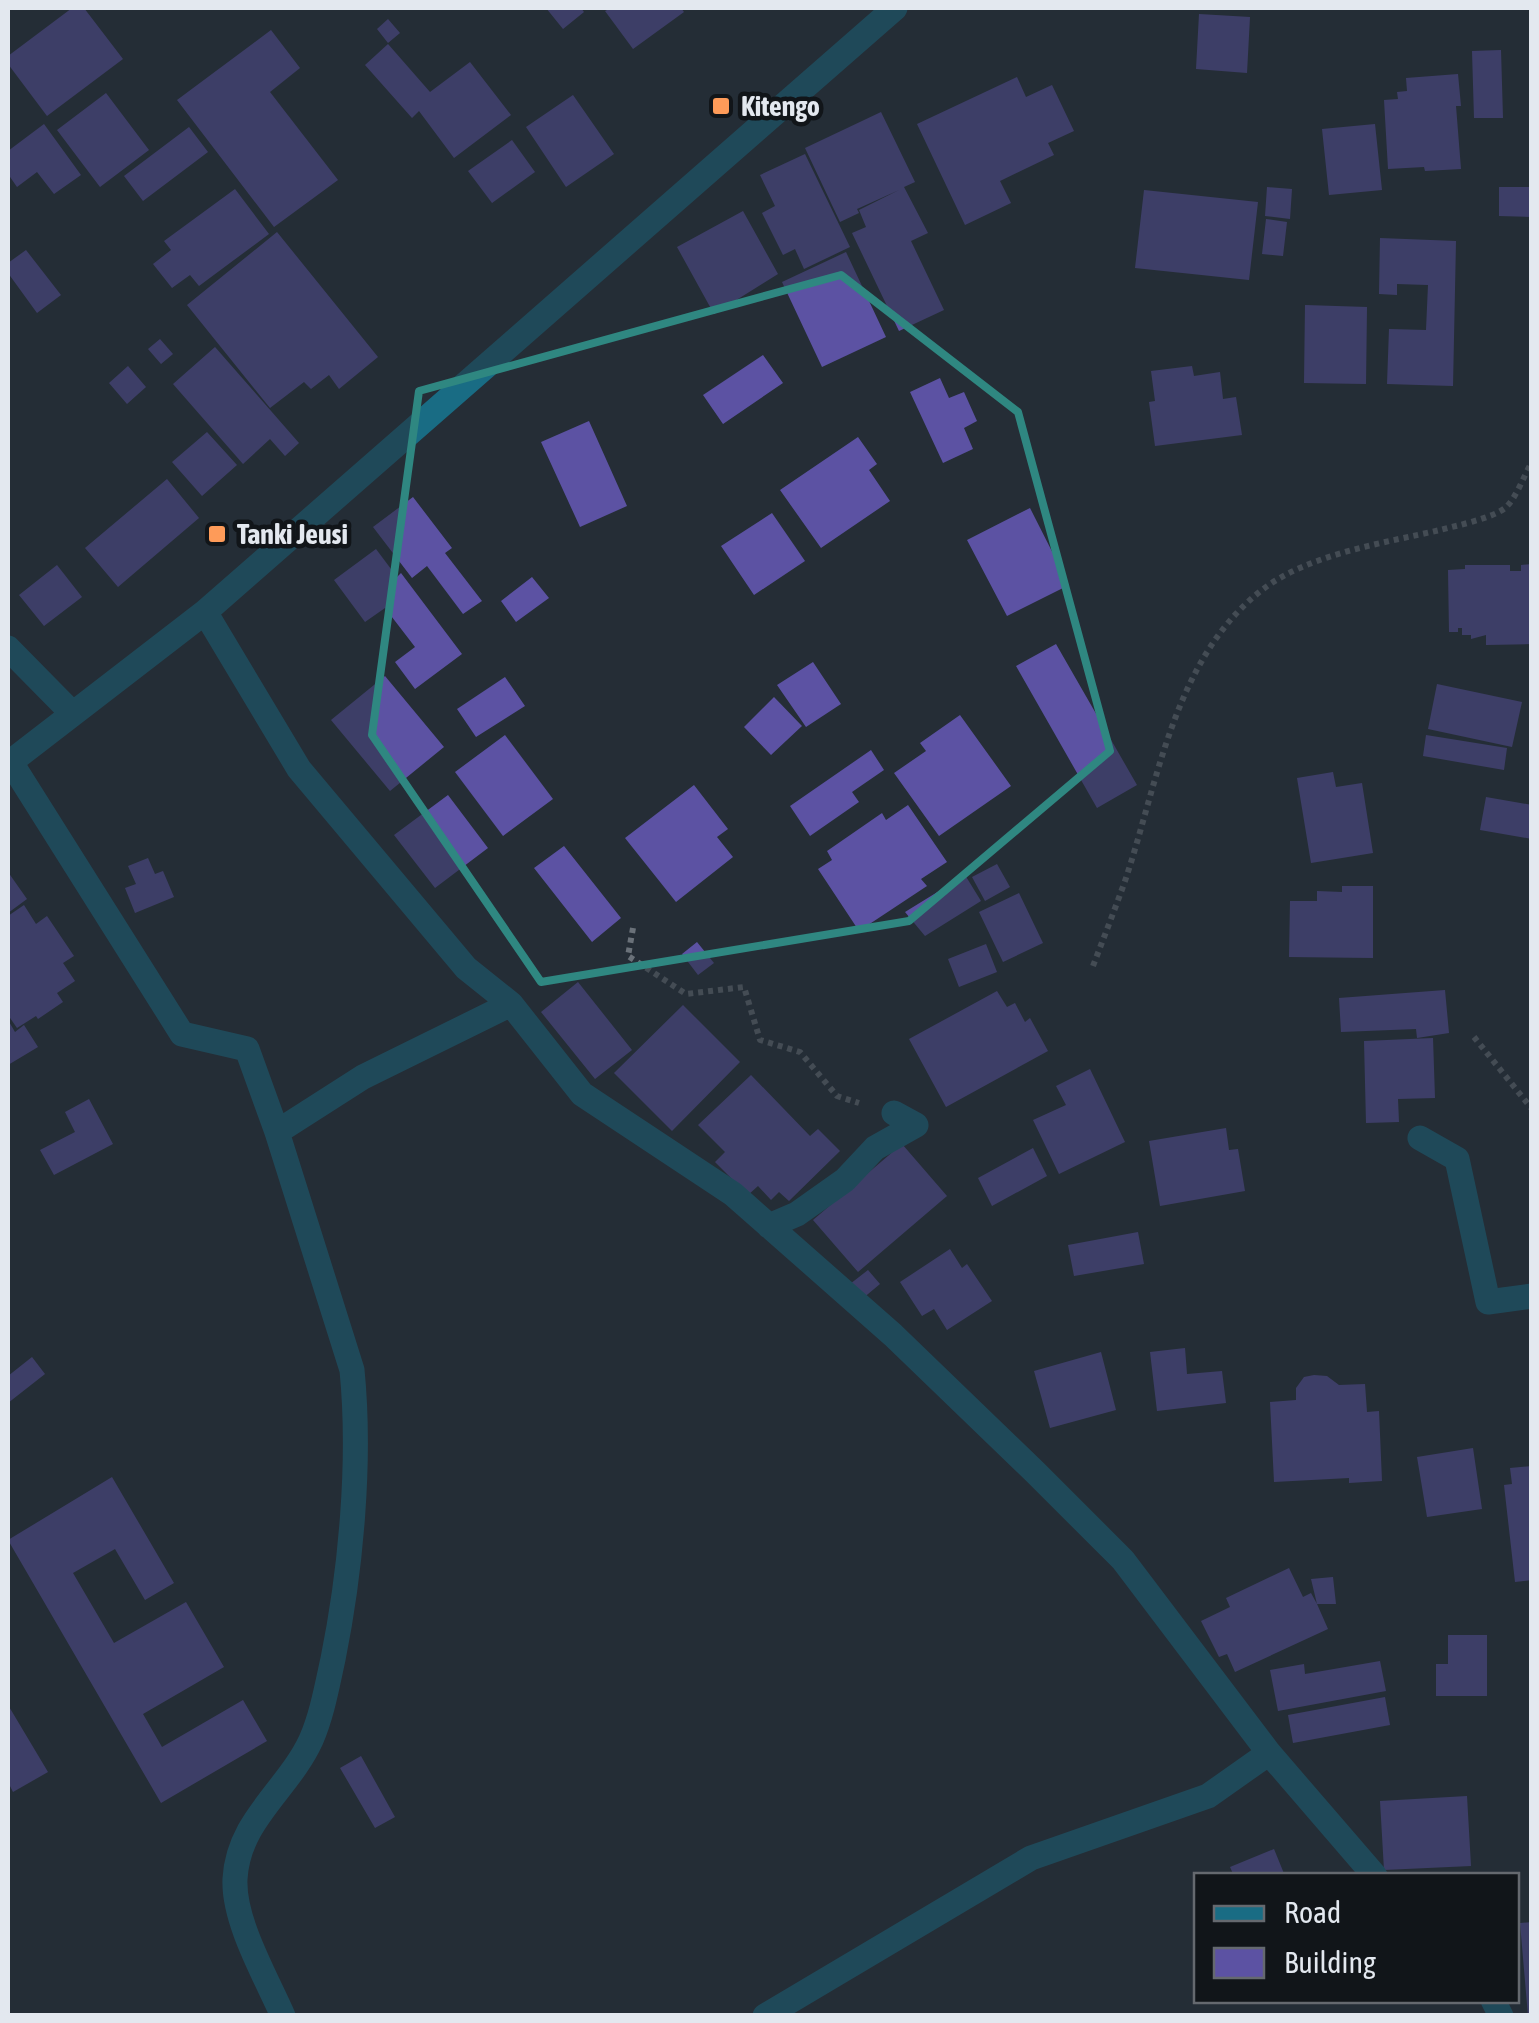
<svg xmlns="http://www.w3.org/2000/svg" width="1539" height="2023" font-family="'Asap Condensed',sans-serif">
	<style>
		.building { fill: #5c52a3 }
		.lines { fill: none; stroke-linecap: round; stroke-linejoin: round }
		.path { stroke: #6a7179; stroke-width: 6; stroke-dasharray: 5 5; stroke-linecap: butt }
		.minor { stroke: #196c84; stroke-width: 25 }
		.marked { fill: none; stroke: #2f8781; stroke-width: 8; stroke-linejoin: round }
		.poi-dot { fill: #fe9b59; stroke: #111519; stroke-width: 4 }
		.labels { text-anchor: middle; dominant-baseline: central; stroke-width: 9; stroke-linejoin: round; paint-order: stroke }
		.poi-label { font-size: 28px; font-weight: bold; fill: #e3e8ef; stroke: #111519; text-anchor: start }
	</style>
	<rect width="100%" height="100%" fill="#252d36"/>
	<path class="building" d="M72 8H84L123 59 47 116 8 64V56Z
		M546 8H581L584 12 563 29Z
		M611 8H681L684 12 633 49 605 11Z
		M1199 14 1250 17 1247 73 1196 69Z
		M388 19 400 33 388 43 377 29Z
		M271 30 300 68 270 92 338 180 274 227 177 100Z
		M388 44 430 92 470 62 511 115 454 158 419 111 412 118 365 65Z
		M1501 50 1503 118H1474L1472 51Z
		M1458 74 1461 106H1456L1461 169 1425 171 1424 167 1388 169 1384 100 1398 99 1397 92 1407 91 1406 78Z
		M1017 77 1026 97 1052 85 1074 131 1048 143 1054 155 1000 181 1011 203 965 225 917 124Z
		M106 93 149 150 100 187 57 130Z
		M573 95 614 154 566 187 526 127Z
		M881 112 915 182 904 187 928 233 911 241 944 310 899 331 852 233 866 227 859 210 899 190 857 209 859 213 840 222 805 148Z
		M44 124 81 175 54 194 37 172 17 187 8 174V151Z
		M1375 124 1382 190 1329 195 1322 129Z
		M189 127 208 152 143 201 124 176Z
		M512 140 535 172 492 203 468 171Z
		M805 154 850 247 804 269 795 249 783 255 762 213 775 206 760 175Z
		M1267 187 1292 189 1290 219 1265 216Z
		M1499 187H1532V217L1499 216Z
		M235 189 269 234 199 286 190 275 172 288 153 264 171 250 164 241Z
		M1144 190 1258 202 1249 280 1135 268Z
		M743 211 778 274 714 314 677 247Z
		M1266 219 1287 222 1283 256 1262 254Z
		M277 232 378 357 339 389 329 375 311 389 304 382 270 408 187 305Z
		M1380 238 1456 241 1453 386 1387 384 1389 329 1426 330 1428 285 1397 284V295L1379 294Z
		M26 250 61 295 37 313 8 273V263Z
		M846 252 886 337 822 367 782 282Z
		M1305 305 1367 307 1366 384 1304 383Z
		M160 339 173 354 161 364 148 349Z
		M215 347 299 443 285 456 270 439 243 464 173 384Z
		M763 355 783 383 723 424 703 395Z
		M128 366 146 387 127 404 109 383Z
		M1192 366 1194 376 1220 372 1223 399 1236 397 1242 435 1155 446 1149 402 1155 401 1151 371Z
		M940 378 949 398 964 392 977 421 964 428 973 449 943 463 910 392Z
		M589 421 627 506 580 527 541 442Z
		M207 432 237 465 202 496 172 462Z
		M858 437 877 464 869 470 890 501 821 548 780 490Z
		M167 479 199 518 118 587 85 548Z
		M413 497 452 548 445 553 482 601 463 614 427 566 412 578 373 527Z
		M1030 508 1069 585 1007 616 967 540Z
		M772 513 805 561 754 595 721 546Z
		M376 549 397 577 401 573 462 654 415 689 395 662 415 647 385 608 365 622 334 580Z
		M1532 564V644L1486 645V635L1471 639V635H1462V628H1458V632H1449L1448 570 1465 569V565H1510V571H1521V565Z
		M57 565 82 597 44 626 19 595Z
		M532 577 549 598 516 622 501 601Z
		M1056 644 1137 785 1097 808 1016 666Z
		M813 662 841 704 806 727 777 685Z
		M385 676 444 747 390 791 331 720Z
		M505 677 525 706 476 737 457 709Z
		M1437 684 1522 702 1512 747 1428 729Z
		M774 697 802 726 771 755 744 727Z
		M960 715 1011 786 939 836 894 773 926 751 920 743Z
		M505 735 553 799 503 836 455 772Z
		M1426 735 1507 748 1504 770 1423 756Z
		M871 750 884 770 852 792 859 802 810 836 790 806Z
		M1333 772 1336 787 1362 783 1373 853 1311 863 1297 778Z
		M694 785 728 829 717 837 733 857 676 902 625 838Z
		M448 795 488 848 435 888 394 835Z
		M1486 797 1532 805V839L1480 830Z
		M908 805 947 862 921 879 927 886 859 931 818 869 832 860 827 851 882 813 886 820Z
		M564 846 621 918 592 942 534 868Z
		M148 858 155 874 163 871 174 897 135 913 125 888 136 884 128 866Z
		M997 864 1010 887 985 901 972 877Z
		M8 872 27 899 8 913Z
		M965 875 981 901 925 936 905 912Z
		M1342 886H1373V958L1289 957 1290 901H1317V891L1342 892Z
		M1019 893 1043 943 1003 962 979 912Z
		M24 905 36 924 47 916 74 956 63 963 75 981 57 993 63 1002 38 1019 36 1016 17 1028 8 1015V916Z
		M697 942 714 963 698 975 682 954Z
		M986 944 997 972 959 987 948 959Z
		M578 982 632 1050 595 1079 541 1012Z
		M1445 990 1449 1033 1417 1038 1416 1029 1341 1032 1339 998Z
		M997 991 1007 1007 1015 1003 1025 1022 1030 1018 1048 1051 946 1107 909 1039Z
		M683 1005 740 1062 672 1131 614 1073Z
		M8 1020 15 1032 24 1025 38 1047 8 1065Z
		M1433 1038 1435 1098 1398 1099 1399 1122 1366 1123 1364 1041Z
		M1090 1069 1125 1142 1059 1174 1033 1120 1066 1105 1056 1086Z
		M751 1075 810 1136 818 1129 840 1151 789 1201 779 1192 771 1200 758 1186 748 1195 715 1162 725 1152 698 1125Z
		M89 1099 113 1144 54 1175 40 1150 75 1132 65 1112Z
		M1226 1128 1229 1150 1238 1149 1245 1191 1160 1206 1149 1141Z
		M902 1144 947 1196 858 1272 813 1220Z
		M1033 1148 1047 1176 992 1206 978 1178Z
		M1138 1232 1144 1264 1074 1276 1068 1245Z
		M950 1249 962 1268 967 1264 992 1301 947 1330 934 1309 922 1316 900 1282Z
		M868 1270 880 1284 862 1299 850 1284Z
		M1185 1348 1187 1374 1222 1371 1226 1403 1157 1411 1150 1352Z
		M1101 1352 1116 1410 1050 1428 1034 1371Z
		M32 1357 45 1374 8 1403V1376Z
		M1314 1375 1327 1376 1339 1385 1365 1384 1367 1412 1379 1411 1382 1481 1349 1483V1478L1274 1482 1270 1402 1296 1400V1388L1304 1377Z
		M1473 1448 1482 1509 1427 1517 1417 1457Z
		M1532 1466V1580L1515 1582 1504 1485 1512 1484 1510 1468Z
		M112 1477 174 1583 145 1600 115 1549 73 1573 114 1643 186 1602 224 1667 143 1714 162 1747 243 1700 267 1741 161 1803 8 1540Z
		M1289 1568 1303 1597 1311 1593 1317 1604 1311 1579 1333 1577 1336 1604H1317L1328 1629 1235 1672 1227 1654 1219 1657 1201 1621 1230 1607 1226 1598Z
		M1448 1635H1487V1696H1436V1664H1448Z
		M1380 1661 1386 1691 1278 1711 1270 1670 1304 1664 1305 1674Z
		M1385 1697 1390 1725 1293 1743 1288 1715Z
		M8 1705 48 1772 13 1792 8 1782Z
		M361 1756 395 1817 375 1828 340 1768Z
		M1467 1796 1471 1866 1384 1870 1380 1801Z
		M1274 1849 1285 1876H1234L1230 1867Z
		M1532 1922V2016H1528L1520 1923Z"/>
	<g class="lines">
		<path class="path" d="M633 928 628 956 686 994 744 987 760 1040 800 1052 837 1096 859 1103
			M1093 966C1104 937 1115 909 1125 881 1158 783 1174 658 1262 590 1308 554 1384 543 1440 530 1455 526 1493 518 1505 508 1516 499 1524 475 1532 462
			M1474 1037 1532 1109"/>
		<path class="minor" d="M205 612 299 769 466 968 511 1004 582 1094 733 1194 893 1335 1035 1472 1123 1560 1269 1753 1375 1876
			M8 648 72 713
			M10 761 182 1034 247 1049 277 1132 352 1370C361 1461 351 1570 333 1659 327 1686 322 1715 311 1740 288 1790 238 1820 235 1879 233 1921 266 1977 283 2016
			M8 764 205 612 895 8
			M277 1132 363 1077 511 1004
			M1420 1138 1457 1159 1488 1302 1532 1296
			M769 1226 797 1214 845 1180 875 1148 916 1125 894 1113
			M1493 2000 1501 2016
			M765 2016 1031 1858 1208 1796 1269 1753"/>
	</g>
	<path d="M0 0H1539V2023H0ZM841 275 1018 412 1110 751 909 921 541 982 372 735 419 391Z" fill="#252d36" fill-opacity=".55" fill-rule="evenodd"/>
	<path class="marked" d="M841 275 1018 412 1110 751 909 921 541 982 372 735 419 391Z"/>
	<g class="poi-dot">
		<rect x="711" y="96" width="20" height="20" rx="5"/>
		<rect x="207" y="524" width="20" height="20" rx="5"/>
	</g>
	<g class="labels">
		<g class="poi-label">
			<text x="741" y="106">Kitengo</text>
			<text x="237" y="534">Tanki Jeusi</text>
		</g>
	</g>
	<rect width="1539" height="2023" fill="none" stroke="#e3e8ef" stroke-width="20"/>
	<rect x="1194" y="1873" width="325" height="130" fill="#111519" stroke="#65696f" stroke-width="2.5"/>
	<rect x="1214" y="1906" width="50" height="15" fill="#196c84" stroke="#65696f" stroke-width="2.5"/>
	<text x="1284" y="1923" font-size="30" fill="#e3e8ef">Road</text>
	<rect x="1214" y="1948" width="50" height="30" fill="#5c52a3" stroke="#65696f" stroke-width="2.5"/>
	<text x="1284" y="1973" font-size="30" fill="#e3e8ef">Building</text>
</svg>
